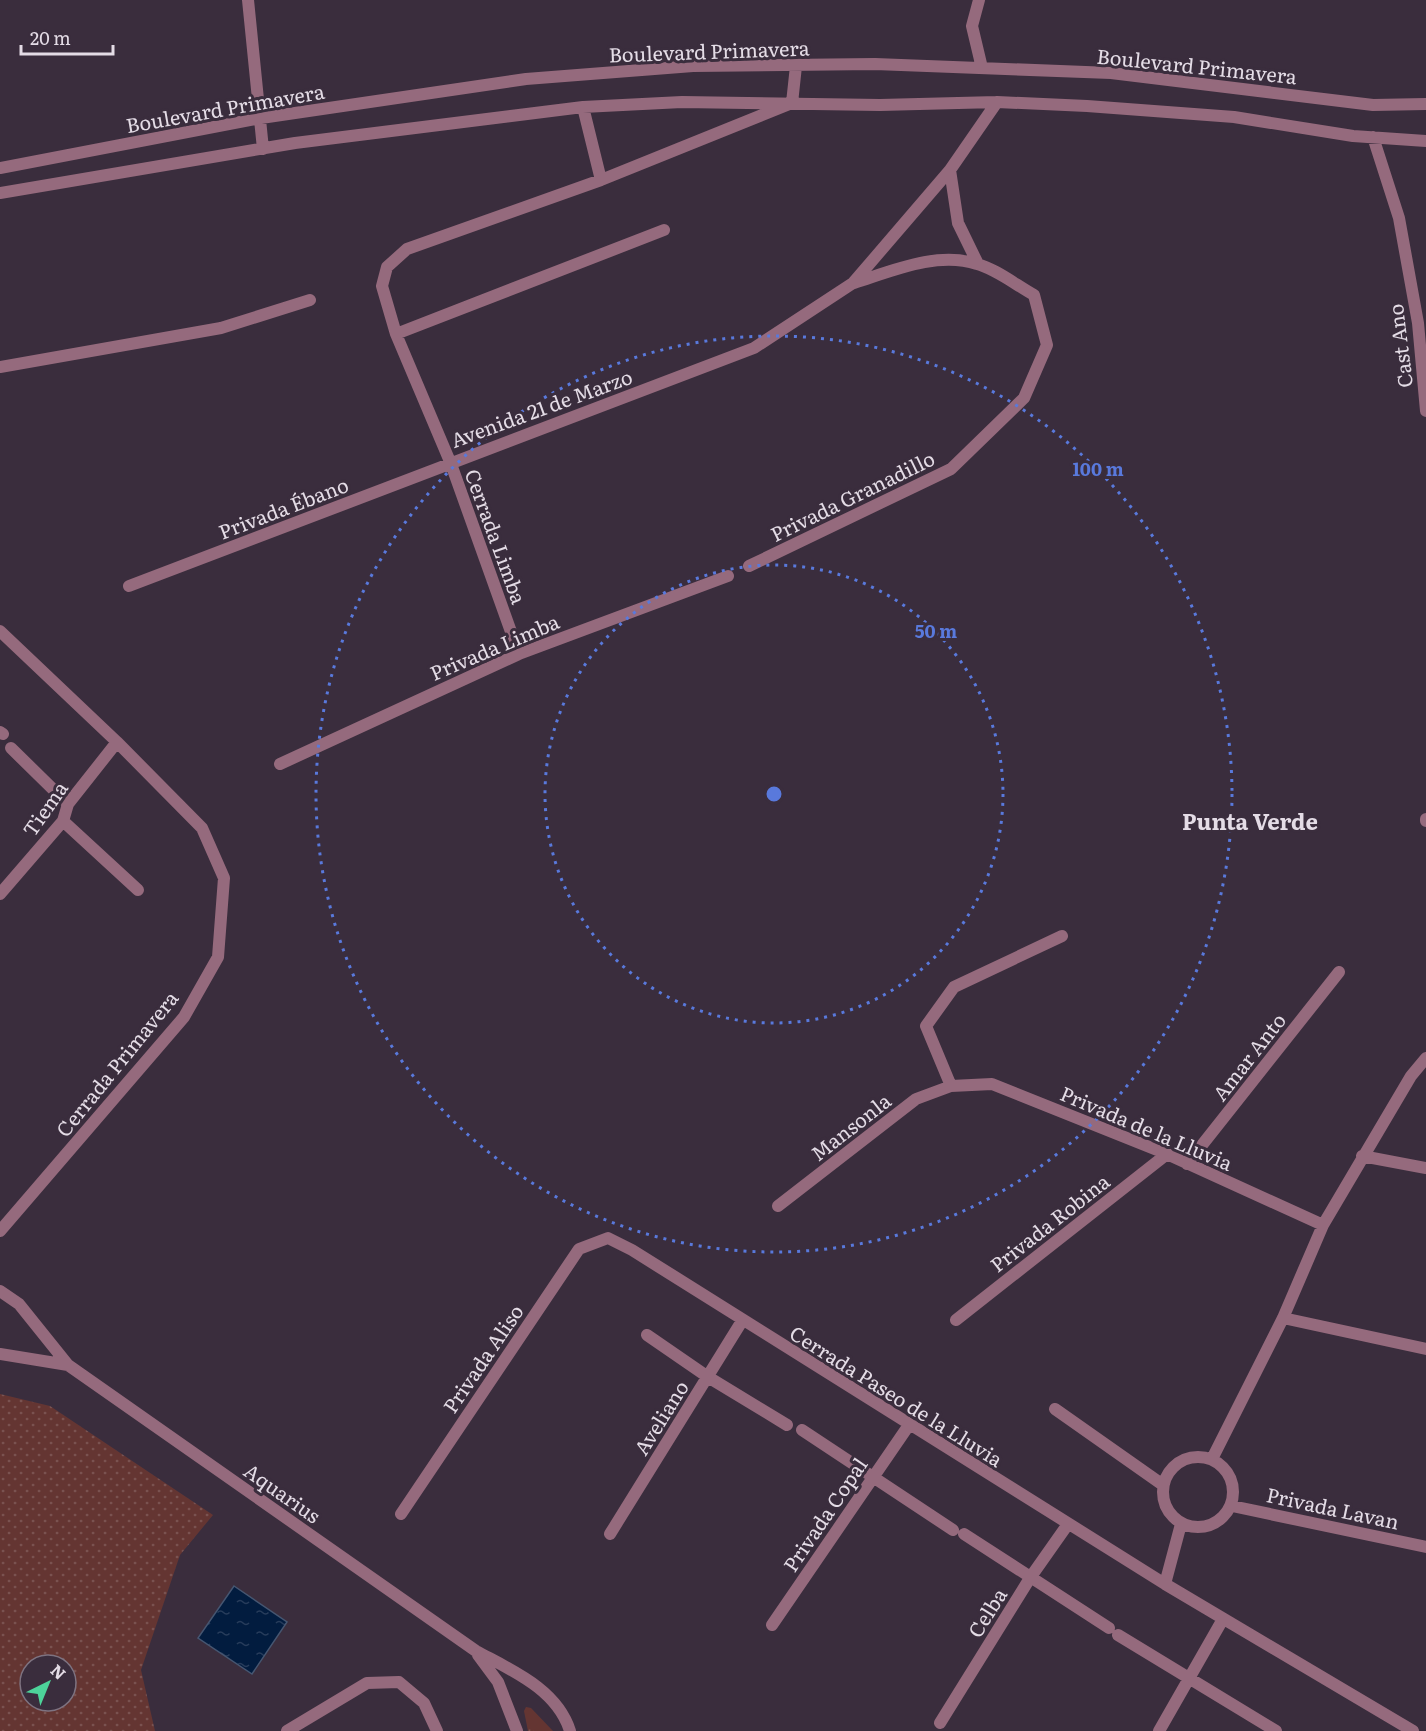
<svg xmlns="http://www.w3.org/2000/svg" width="1426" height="1731" font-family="Literata,serif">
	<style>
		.grass { fill: url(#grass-dots); fill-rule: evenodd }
		.park { fill: url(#park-tufts) }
		.water { fill: url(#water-ripples); stroke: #465671; stroke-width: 1.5 }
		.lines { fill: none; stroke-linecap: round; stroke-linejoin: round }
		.street { stroke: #956a7d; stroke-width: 12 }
		.ring { fill: none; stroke: #5979dc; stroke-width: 3; stroke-dasharray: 3 6 }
		.labels { text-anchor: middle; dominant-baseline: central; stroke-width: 6; stroke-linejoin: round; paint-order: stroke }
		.street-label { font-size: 20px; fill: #e4dce6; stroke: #3a2d3d }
		.quarter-label { font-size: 22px; font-weight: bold; fill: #e4dce6; stroke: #3a2d3d }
		.centre { fill: #5979dc; stroke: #3a2d3d; stroke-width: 3 }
		.ring-label { font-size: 18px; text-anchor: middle; font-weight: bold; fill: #5979dc; stroke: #3a2d3d; stroke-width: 6; stroke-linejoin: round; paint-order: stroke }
	</style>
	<defs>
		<pattern id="grass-dots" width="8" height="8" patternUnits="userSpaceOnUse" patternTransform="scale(1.5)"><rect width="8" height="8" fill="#643532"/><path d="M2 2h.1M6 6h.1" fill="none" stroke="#7a5250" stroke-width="1.8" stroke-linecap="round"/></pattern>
		<pattern id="park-tufts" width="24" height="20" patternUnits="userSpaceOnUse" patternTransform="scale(1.5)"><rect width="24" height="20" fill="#643532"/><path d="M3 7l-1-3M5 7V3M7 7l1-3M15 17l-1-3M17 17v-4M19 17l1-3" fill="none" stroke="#7a5250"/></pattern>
		<pattern id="water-ripples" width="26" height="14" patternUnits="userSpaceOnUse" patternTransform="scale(1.5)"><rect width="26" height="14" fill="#021c3f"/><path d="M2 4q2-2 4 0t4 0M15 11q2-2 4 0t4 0" fill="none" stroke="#273c5b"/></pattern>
	</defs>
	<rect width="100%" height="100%" fill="#3a2d3d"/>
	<path class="grass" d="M0 1394 50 1406 213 1515 180 1555 141 1670 155 1731H0ZM30 1665H66V1701H30Z"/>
	<path class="park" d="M526 1707 531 1708 553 1731H528L524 1711Z"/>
	<path class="water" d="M234 1586 287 1622 252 1674 198 1638Z"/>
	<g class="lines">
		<path class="street" d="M248 0 263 149
			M979 0 972 26 982 68
			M583 107 601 180
			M1373 137 1399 218 1418 323 1426 411
			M0 168 261 118 526 79 693 66 875 64 1111 73 1373 105 1426 104
			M950 170 958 223 978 264
			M0 193 295 143 583 107 682 102 880 105 997 102 1087 106 1234 117 1353 136 1426 141
			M396 334 664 230
			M0 367 221 328 310 300
			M749 566 951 469 1024 398 1047 345 1034 295C1016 285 996 269 977 264 937 251 892 271 854 283
			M129 586 754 348 853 283 950 170 997 102
			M0 631 117 742 202 828 224 878 218 957 184 1017 0 1231
			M519 654 451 464 396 334 382 286 387 267 407 249 601 180 792 103 796 66
			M0 732 3 734
			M11 748 68 804
			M280 764 519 654 728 576
			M1426 819V821
			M63 821 138 890
			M0 894 63 821 68 804 117 742
			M951 1086 926 1026 954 987 1062 936
			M1362 1156 1426 1168
			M1187 1164 1339 972
			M778 1206 916 1099 951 1086 992 1084 1167 1154 1323 1225
			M0 1291 19 1304 68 1365 476 1651C511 1670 557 1689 570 1731
			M1283 1318 1426 1349
			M956 1320 1167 1154
			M647 1335 708 1377 787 1425
			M0 1354 68 1365
			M1055 1409 1163 1485
			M802 1430 953 1530
			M1163 1492a35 35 0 1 1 70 0a35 35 0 1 1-70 0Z
			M1212 1459 1283 1318 1323 1225 1411 1076 1426 1058
			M1232 1506 1426 1547
			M401 1514 579 1249 608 1238 632 1250 1165 1584 1413 1731
			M610 1534 742 1321
			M964 1534 1109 1628
			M1165 1584 1181 1524
			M772 1625 909 1425
			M1118 1635 1276 1731
			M478 1655 498 1682 517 1731
			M940 1723 1030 1578 1068 1524
			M287 1731 367 1683 399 1682 424 1703 437 1731
			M1159 1731 1223 1619"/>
	</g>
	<g class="ring">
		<circle cx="774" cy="794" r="229"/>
		<circle cx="774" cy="794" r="458"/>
	</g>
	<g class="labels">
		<g class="street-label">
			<text transform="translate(709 50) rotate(-2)">Boulevard Primavera</text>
			<text transform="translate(1197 65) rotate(6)">Boulevard Primavera</text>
			<text transform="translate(225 107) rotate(-10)">Boulevard Primavera</text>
			<text transform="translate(1399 346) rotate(-97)">Cast Ano</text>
			<text transform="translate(541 407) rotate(-20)">Avenida 21 de Marzo</text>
			<text transform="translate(852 495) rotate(-26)">Privada Granadillo</text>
			<text transform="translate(283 507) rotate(-21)">Privada Ébano</text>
			<text transform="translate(497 536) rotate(70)">Cerrada Limba</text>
			<text transform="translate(494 646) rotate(-23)">Privada Limba</text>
			<text transform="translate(44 808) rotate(-55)">Tiema</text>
			<text transform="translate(1248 1056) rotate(-52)">Amar Anto</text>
			<text transform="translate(116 1063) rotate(-51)">Cerrada Primavera</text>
			<text transform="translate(850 1126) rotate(-38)">Mansonla</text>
			<text transform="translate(1147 1127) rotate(23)">Privada de la Lluvia</text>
			<text transform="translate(1049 1222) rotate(-38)">Privada Robina</text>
			<text transform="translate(482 1358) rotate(-56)">Privada Aliso</text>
			<text transform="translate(897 1395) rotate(32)">Cerrada Paseo de la Lluvia</text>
			<text transform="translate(660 1417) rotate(-58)">Aveliano</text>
			<text transform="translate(283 1492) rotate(35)">Aquarius</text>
			<text transform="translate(1333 1507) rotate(12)">Privada Lavan</text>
			<text transform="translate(824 1514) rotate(-56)">Privada Copal</text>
			<text transform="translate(986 1612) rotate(-58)">Celba</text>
		</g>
		<g class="quarter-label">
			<text x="1250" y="820">Punta Verde</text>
		</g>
	</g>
	<circle cx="774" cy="794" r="9" class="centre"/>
	<g class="ring-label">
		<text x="1098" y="476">100 m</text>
		<text x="936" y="638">50 m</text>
	</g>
	<g transform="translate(48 1683) rotate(43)"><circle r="28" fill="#3a2d3d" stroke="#7e7381" stroke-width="1.5"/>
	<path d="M0-4.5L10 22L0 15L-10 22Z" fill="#4dd39a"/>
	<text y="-9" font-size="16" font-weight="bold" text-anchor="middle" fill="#e4dce6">N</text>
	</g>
	<path d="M21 45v9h92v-9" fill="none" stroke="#e4dce6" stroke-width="3"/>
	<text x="30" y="45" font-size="18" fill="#e4dce6" stroke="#3a2d3d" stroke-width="4.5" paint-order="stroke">20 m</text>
</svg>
